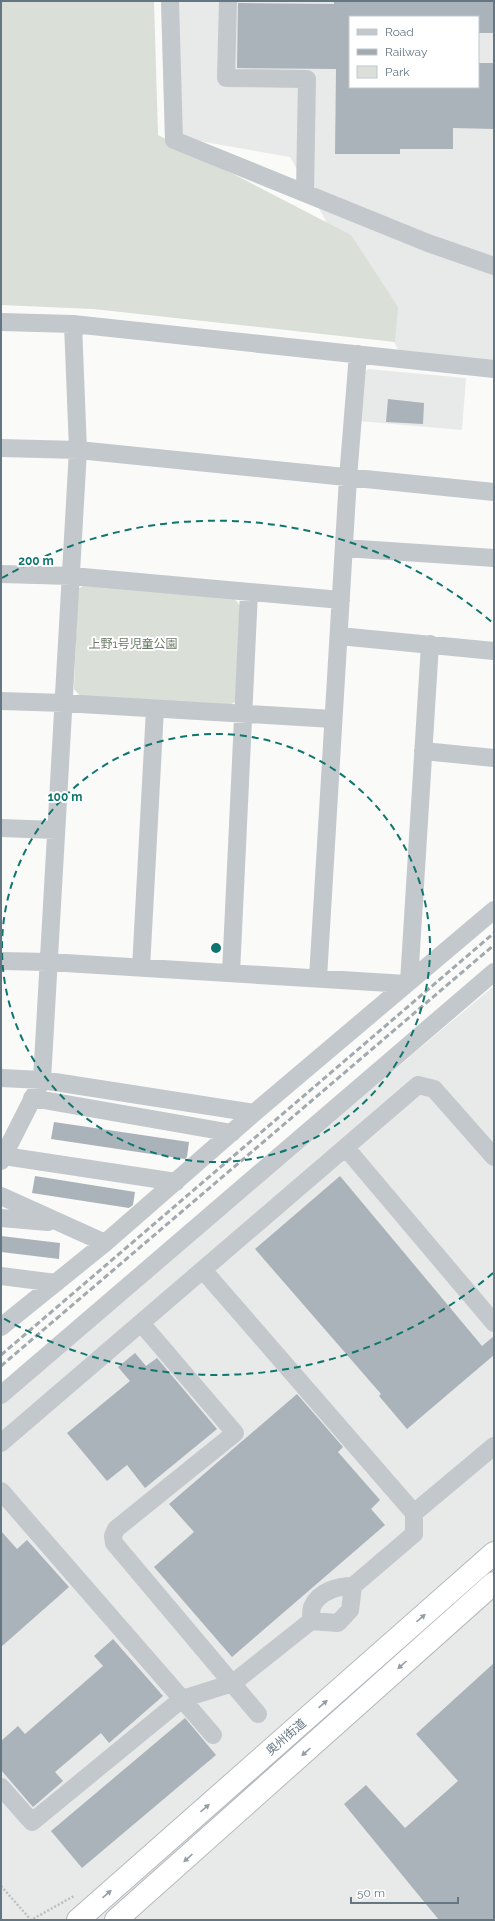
<svg xmlns="http://www.w3.org/2000/svg" width="495" height="1921" font-family="Raleway,'Noto Sans JP',sans-serif">
	<style>
		.built { fill: #e8e9e9; fill-rule: evenodd }
		.green { fill: #dadfd7 }
		.building { fill: #aab3b9 }
		.lines { fill: none; stroke-linecap: round; stroke-linejoin: round }
		.highway-casing { stroke: #b4b9bd; stroke-width: 24 }
		.path { stroke: #bbbfc2; stroke-width: 2.5; stroke-dasharray: 2 2; stroke-linecap: butt }
		.minor { stroke: #c3c8cc; stroke-width: 18 }
		.highway { stroke: #fff; stroke-width: 22 }
		.rail { stroke: #a2aab0; stroke-width: 3; stroke-dasharray: 6 3; stroke-linecap: butt }
		.oneway { fill: #939fa8 }
		.ring { fill: none; stroke: #0f766e; stroke-width: 2; stroke-dasharray: 7 5 }
		.labels { text-anchor: middle; dominant-baseline: central; stroke-width: 4; stroke-linejoin: round; paint-order: stroke }
		.park-label { font-size: 12px; fill: #687a64; stroke: #fff }
		.street-label { font-size: 12px; fill: #657683; stroke: #fff }
		.centre { fill: #0f766e; stroke: #fff; stroke-width: 2 }
		.ring-label { font-size: 12px; text-anchor: middle; font-weight: bold; fill: #0f766e; stroke: #fff; stroke-width: 4; stroke-linejoin: round; paint-order: stroke }
	</style>
	<rect width="100%" height="100%" fill="#fafaf8"/>
	<path class="built" d="M161 1H494V361L403 358 290 157 165 135ZM350 17H478V87H350Z
		M368 369 466 378 462 430 358 421 361 376Z
		M494 986V1920H1V1399Z"/>
	<path class="green" d="M1 1H154L158 135 351 235 398 307 395 342 93 309 1 305Z
		M88 583 234 598 241 607 237 700 229 706 81 697 74 689 78 589Z"/>
	<path class="building" d="M334 1H494V33H478V17H350V87H478V63H494V129L453 128V149H400V154H335L336 69 237 68 238 3 334 4Z
		M388 399 424 403 423 424 386 422Z
		M54 1122 189 1142 187 1157 185 1159 51 1139Z
		M35 1176 135 1192 133 1205 129 1208 32 1193Z
		M340 1176 482 1346 494 1336V1355L407 1429 379 1396 381 1394 255 1249Z
		M1 1236 60 1243 59 1259 1 1252Z
		M135 1353 146 1366 157 1358 217 1429 145 1488 127 1465 107 1481 67 1433 130 1381 118 1367Z
		M297 1394 343 1447 338 1452 380 1500 371 1509 385 1525 232 1657 154 1567 194 1532 169 1504Z
		M1 1531 17 1549 27 1540 69 1587 1 1647Z
		M113 1639 163 1696 109 1743 101 1733 55 1772 63 1781 33 1807 1 1770V1741L18 1726 25 1734 103 1666 94 1656Z
		M494 1663V1920H439L344 1804 366 1785 405 1828 458 1781 416 1734Z
		M185 1718 216 1755 82 1868 51 1831Z"/>
	<g class="lines">
		<defs>
			<path id="highway" d="M78 1920 494 1553
				M116 1920 494 1583"/>
		</defs>
		<use href="#highway" class="highway-casing"/>
		<path class="path" d="M1 1886 31 1920 74 1896"/>
		<path class="minor" d="M170 1 174 140 428 243 494 266
			M228 1 226 78 307 79 305 193
			M1 322 73 324 494 369
			M1 448 78 450 494 492
			M344 548 494 558
			M1 574 72 576 341 600
			M339 636 494 651
			M1 701 64 703 333 719
			M423 751 494 758
			M1 828 56 830
			M1 961 49 962 406 984 409 982
			M141 968 155 709
			M231 973 249 592
			M318 978 348 478 358 354
			M409 982 430 644
			M1 1078 42 1080 254 1113
			M32 1098 232 1133
			M346 1148 494 1323
			M4 1156 176 1182
			M1 1161 42 1080 78 450 73 324
			M1 1196 105 1243
			M1 1218 48 1222
			M203 1270 414 1513
			M1 1276 56 1283
			M141 1323 235 1433 116 1529 113 1536 114 1543 258 1714
			M1 1327 105 1243 254 1113 494 910
			M1 1395 494 972
			M1 1443 418 1085 434 1089 494 1157
			M1 1491 182 1699 233 1683 311 1621C311 1617 311 1611 312 1607 319 1591 338 1586 353 1586L414 1534V1513L494 1446
			M311 1621 338 1623 350 1610 353 1586
			M1 1787 32 1822 182 1699 213 1735"/>
		<use href="#highway" class="highway"/>
		<path class="rail" d="M1 1355 494 933
			M1 1366 494 945"/>
	</g>
	<defs><path id="oneway-solid" d="M-6-.8H1V-3.2L6.5 0L1 3.2V.8H-6Z"/></defs>
	<g class="oneway">
		<use href="#oneway-solid" transform="translate(421 1618) rotate(-41)"/>
		<use href="#oneway-solid" transform="translate(402 1665) rotate(138)"/>
		<use href="#oneway-solid" transform="translate(323 1704) rotate(-41)"/>
		<use href="#oneway-solid" transform="translate(306 1752) rotate(138)"/>
		<use href="#oneway-solid" transform="translate(205 1808) rotate(-41)"/>
		<use href="#oneway-solid" transform="translate(188 1858) rotate(138)"/>
		<use href="#oneway-solid" transform="translate(107 1894) rotate(-41)"/>
	</g>
	<g class="ring">
		<circle cx="216" cy="948" r="214"/>
		<path d="M493 1273A427 427 0 0 1 3 1318M2 578A427 427 0 0 1 493 623"/>
	</g>
	<g class="labels">
		<g class="park-label">
			<text x="133" y="644">上野1号児童公園</text>
		</g>
		<g class="street-label">
			<text transform="translate(286 1737) rotate(-41)">奥州街道</text>
		</g>
	</g>
	<circle cx="216" cy="948" r="6" class="centre"/>
	<g class="ring-label">
		<text x="36" y="565">200 m</text>
		<text x="65" y="801">100 m</text>
	</g>
	<rect width="495" height="1921" fill="none" stroke="#657683" stroke-width="4"/>
	<rect x="349" y="16" width="130" height="72" fill="#ffffff" stroke="#c1c8cd"/>
	<rect x="357" y="29" width="20" height="6" fill="#c3c8cc" stroke="#c1c8cd"/>
	<text x="385" y="36" font-size="12" fill="#657683">Road</text>
	<rect x="357" y="49" width="20" height="6" fill="#a2aab0" stroke="#c1c8cd"/>
	<text x="385" y="56" font-size="12" fill="#657683">Railway</text>
	<rect x="357" y="66" width="20" height="12" fill="#dadfd7" stroke="#c1c8cd"/>
	<text x="385" y="76" font-size="12" fill="#657683">Park</text>
	<path d="M351 1897v6h107v-6" fill="none" stroke="#657683" stroke-width="2"/>
	<text x="357" y="1897" font-size="12" fill="#657683" stroke="#ffffff" stroke-width="3" paint-order="stroke">50 m</text>
</svg>
